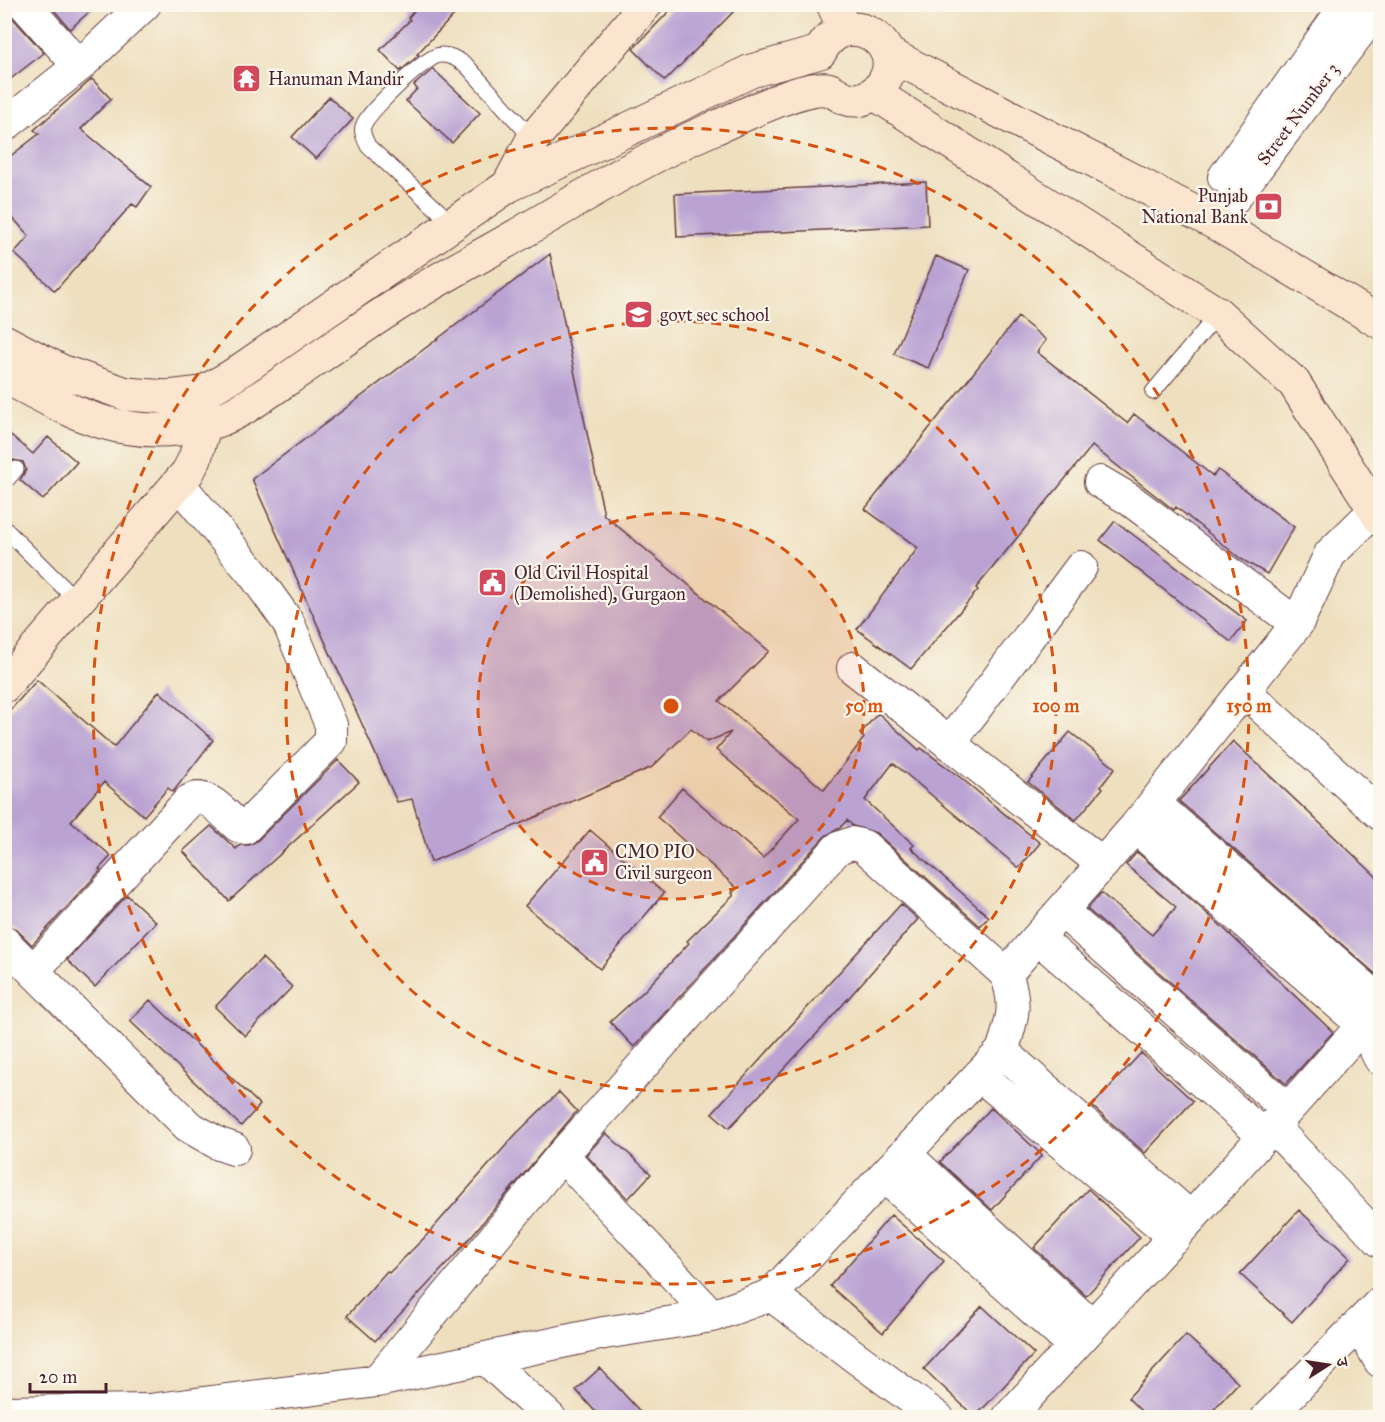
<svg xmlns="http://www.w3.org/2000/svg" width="1385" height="1422" font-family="'IM FELL Great Primer','Noto Serif Devanagari',serif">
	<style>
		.building { fill: #baa3d3 }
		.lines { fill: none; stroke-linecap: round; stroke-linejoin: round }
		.lane-casing { stroke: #633c41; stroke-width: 17 }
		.street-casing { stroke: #633c41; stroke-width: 34 }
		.secondary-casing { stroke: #633c41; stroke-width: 35 }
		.lane { stroke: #fff; stroke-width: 15 }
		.street { stroke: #fff; stroke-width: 32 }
		.secondary { stroke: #fbe5cf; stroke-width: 33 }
		.ring { fill: none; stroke: #d8530f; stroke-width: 3; stroke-dasharray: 10 8 }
		.labels { text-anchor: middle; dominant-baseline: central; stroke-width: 4.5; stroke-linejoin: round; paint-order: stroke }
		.poi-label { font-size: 18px; fill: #4a1f2b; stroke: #fbf7ec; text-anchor: start }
		.street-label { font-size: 18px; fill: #4a1f2b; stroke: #fbf7ec }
		.centre { fill: #d8530f; stroke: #fbf7ec; stroke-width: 3 }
		.ring-label { font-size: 18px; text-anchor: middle; font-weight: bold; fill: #d8530f; stroke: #fbf7ec; stroke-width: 4.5; stroke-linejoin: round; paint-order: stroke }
	</style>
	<rect width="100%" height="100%" fill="#fbf7ec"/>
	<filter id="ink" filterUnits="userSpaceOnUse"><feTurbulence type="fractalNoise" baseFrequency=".0167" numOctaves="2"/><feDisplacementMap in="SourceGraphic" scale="12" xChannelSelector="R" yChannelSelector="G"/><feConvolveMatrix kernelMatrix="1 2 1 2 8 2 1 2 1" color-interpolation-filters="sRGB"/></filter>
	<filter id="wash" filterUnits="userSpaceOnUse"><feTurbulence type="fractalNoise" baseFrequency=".008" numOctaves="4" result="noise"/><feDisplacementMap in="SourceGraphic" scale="24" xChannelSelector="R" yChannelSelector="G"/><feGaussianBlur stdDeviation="1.35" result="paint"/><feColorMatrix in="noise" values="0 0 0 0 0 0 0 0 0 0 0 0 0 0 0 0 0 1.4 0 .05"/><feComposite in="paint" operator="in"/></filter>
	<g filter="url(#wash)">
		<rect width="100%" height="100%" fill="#eedfbe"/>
		<g id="blocks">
			<path class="building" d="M4 4 11 16 44 53 4 84Z
				M49 4H98L70 29Z
				M420 4H443L454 15 417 54 419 55 400 71 380 50 410 20 408 18Z
				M676 4H741L665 81 633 49Z
				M433 69 480 113 452 143 406 101 417 89 414 85Z
				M92 79 111 99 81 129 151 187 137 207 132 204 55 291 14 253 29 236 4 208V161L39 134 34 130Z
				M329 97 353 119 316 159 292 137Z
				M926 182 928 225 677 237 675 194Z
				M550 254 604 515 769 651 719 701 824 790 864 738 860 734 878 713 919 750 921 748 961 778 1040 843 1019 868 893 763 865 800 914 845 911 848 989 917 980 926 876 833 853 826 847 820 840 828 825 836 634 1047 610 1022 644 991 689 943 687 941 734 895 732 893 737 888 657 817 682 788 763 858 799 819 716 750 731 732 707 742 691 729 652 767 431 862 412 799 397 802 252 479Z
				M936 256 969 270 928 368 894 354Z
				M1018 317 1046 340 1037 352 1127 423 1134 414 1213 476 1218 470 1294 527 1267 574 1241 559 1176 507 1174 510 1092 446 976 588 978 590 911 669 857 629 918 548 865 509Z
				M4 429 33 454 48 437 77 462 43 500 20 480 26 470 23 462 13 460 4 466Z
				M1115 521 1247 621 1231 642 1100 540Z
				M37 680 114 747 159 691 213 740 173 792 168 788 144 816 104 782 71 821 111 856 99 869 101 870 32 945 16 929 4 925V717Z
				M1070 732 1115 768 1101 786 1103 788 1076 820 1028 782Z
				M1233 741 1380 880V978L1179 801Z
				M338 760 359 782 229 901 183 851 211 826 236 849 240 845H249L257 841Z
				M590 830 664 893 600 969 525 906Z
				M1137 852 1219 924 1333 1032 1286 1084 1087 909 1101 893 1152 935 1176 907 1126 865Z
				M127 895 156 922 95 987 67 960Z
				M901 904 918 919 824 1026 729 1128 712 1113Z
				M262 958 292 987 245 1036 215 1007Z
				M150 1000 260 1105 241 1126 130 1021Z
				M1141 1053 1193 1101 1145 1153 1092 1106Z
				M559 1092 577 1111 457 1253 375 1341 347 1316 387 1271 389 1273 426 1236 516 1134Z
				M991 1108 1042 1155 992 1210 940 1162Z
				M606 1133 651 1174 628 1199 586 1155Z
				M1088 1189 1140 1237 1086 1296 1034 1248Z
				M1299 1210 1350 1258 1292 1322 1240 1274Z
				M891 1215 944 1261 883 1333 830 1286Z
				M982 1306 1034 1354 975 1417 924 1369Z
				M1186 1335 1238 1383 1206 1418H1148L1128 1398Z
				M600 1368 646 1418H601L576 1390Z"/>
		</g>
	</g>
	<g filter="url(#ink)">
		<use href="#blocks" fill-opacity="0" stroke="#633c41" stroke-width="1.5"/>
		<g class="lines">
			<defs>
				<path id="lane" d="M454 225 368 146C365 139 360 131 364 124 370 110 426 56 440 55 450 54 458 60 466 65L533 139
					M1153 392 1218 314
					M4 483 16 469
					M4 528 76 600"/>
				<path id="street" d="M24 4 79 66
					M4 126 79 66 145 4
					M1224 177 1347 4
					M1215 223 1380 5
					M1100 482 1129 499 1297 624
					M853 668 1103 864
					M1244 691 1380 814
					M949 744 1081 567
					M1154 803 1380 1001
					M1135 827 1363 1025 1380 1059
					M1062 911 1287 1109
					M1038 938 1263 1135
					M4 942 188 1126 219 1144 234 1149
					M34 970 189 801C207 790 225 815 238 826L245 828 331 741V725L288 622 255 576 178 483
					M1002 1051 1191 1218
					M979 1075 1175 1237
					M1272 1125 1380 1241
					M905 1154 1092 1326
					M562 1155 712 1316
					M884 1176 1074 1346
					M771 1295 938 1418
					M1359 1324 1380 1361
					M485 1358 550 1418
					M377 1381 562 1155 838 848 852 843 864 846 1006 974
					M4 1412 149 1410 377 1381 604 1333 712 1316 771 1295 1002 1051C1012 1021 1018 1005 1006 974L1135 827 1297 624 1330 554 1375 510
					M1008 1418 1191 1218 1363 1025 1380 1009
					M1267 1418 1380 1303"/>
				<path id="secondary" d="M833 4 845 30
					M887 53 1215 223 1380 322
					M874 93 1218 314 1294 383 1380 518
					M508 186 533 139 646 4
					M4 341 61 371 126 394 168 397 202 393 232 376 508 186 751 71 820 52C846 1 912 46 881 86 875 93 866 99 857 100 842 101 837 91 827 89 801 86 738 118 712 129 647 157 587 194 526 230 482 256 435 280 392 308 356 331 321 356 286 380 262 396 233 419 203 425 120 442 75 414 4 376
					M4 686 188 472 195 458 205 424"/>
			</defs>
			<use href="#lane" class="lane-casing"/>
			<use href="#street" class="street-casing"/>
			<use href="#secondary" class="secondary-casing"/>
			<use href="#lane" class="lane"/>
			<use href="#street" class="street"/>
			<use href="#secondary" class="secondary"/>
		</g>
	</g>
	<circle cx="671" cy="706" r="193" fill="#d8530f" fill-opacity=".12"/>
	<g class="ring">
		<circle cx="671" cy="706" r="193"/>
		<circle cx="671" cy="706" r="385"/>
		<circle cx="671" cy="706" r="578"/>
	</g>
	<defs>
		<symbol id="temple-square" viewBox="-11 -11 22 22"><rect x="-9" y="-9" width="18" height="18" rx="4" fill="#d1495b" stroke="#fbf7ec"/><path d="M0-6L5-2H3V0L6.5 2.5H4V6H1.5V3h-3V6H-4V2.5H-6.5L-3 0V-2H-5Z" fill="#fff"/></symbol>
		<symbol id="bank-square" viewBox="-11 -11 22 22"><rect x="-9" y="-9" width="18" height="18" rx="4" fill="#d1495b" stroke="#fbf7ec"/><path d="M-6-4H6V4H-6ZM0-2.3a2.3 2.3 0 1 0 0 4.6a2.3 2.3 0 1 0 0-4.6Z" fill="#fff"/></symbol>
		<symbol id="school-square" viewBox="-11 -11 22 22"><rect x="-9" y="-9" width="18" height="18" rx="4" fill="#d1495b" stroke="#fbf7ec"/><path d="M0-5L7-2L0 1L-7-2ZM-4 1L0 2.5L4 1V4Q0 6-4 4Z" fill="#fff"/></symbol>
		<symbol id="civic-square" viewBox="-11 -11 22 22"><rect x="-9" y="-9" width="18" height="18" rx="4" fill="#d1495b" stroke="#fbf7ec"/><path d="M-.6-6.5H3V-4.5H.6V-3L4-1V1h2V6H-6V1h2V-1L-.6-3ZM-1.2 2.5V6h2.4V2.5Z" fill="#fff"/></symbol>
	</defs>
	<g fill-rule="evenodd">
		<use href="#temple-square" x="230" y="62" width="33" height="33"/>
		<use href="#bank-square" x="1252" y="190" width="33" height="33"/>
		<use href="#school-square" x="622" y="298" width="33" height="33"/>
		<use href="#civic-square" x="476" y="566" width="33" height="33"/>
		<use href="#civic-square" x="578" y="846" width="33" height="33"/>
	</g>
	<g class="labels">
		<g class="poi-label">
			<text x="268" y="79">Hanuman Mandir</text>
			<text x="1248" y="196" text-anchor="end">Punjab<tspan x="1248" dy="21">National Bank</tspan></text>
			<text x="660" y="315">govt sec school</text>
			<text x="514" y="573">Old Civil Hospital<tspan x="514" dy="21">(Demolished), Gurgaon</tspan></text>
			<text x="615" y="852">CMO PIO<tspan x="615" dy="21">Civil surgeon</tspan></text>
		</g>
		<g class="street-label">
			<text transform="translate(1298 114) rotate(-53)">Street Number 3</text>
		</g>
	</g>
	<circle cx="671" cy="706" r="9" class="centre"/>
	<g class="ring-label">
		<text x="864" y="712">50 m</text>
		<text x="1056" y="712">100 m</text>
		<text x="1249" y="712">150 m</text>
	</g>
	<rect width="1385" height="1422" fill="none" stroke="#fbf7ec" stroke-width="24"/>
	<g transform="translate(1328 1365) rotate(78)" stroke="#fbf7ec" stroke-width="4.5" paint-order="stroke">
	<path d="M0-4.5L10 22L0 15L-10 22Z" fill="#4a1f2b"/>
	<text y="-9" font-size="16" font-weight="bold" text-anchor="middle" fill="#4a1f2b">उ</text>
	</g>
	<path d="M30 1383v9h76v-9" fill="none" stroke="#4a1f2b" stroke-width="3"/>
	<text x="39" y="1383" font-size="18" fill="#4a1f2b" stroke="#fbf7ec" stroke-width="4.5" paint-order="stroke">20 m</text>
</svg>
